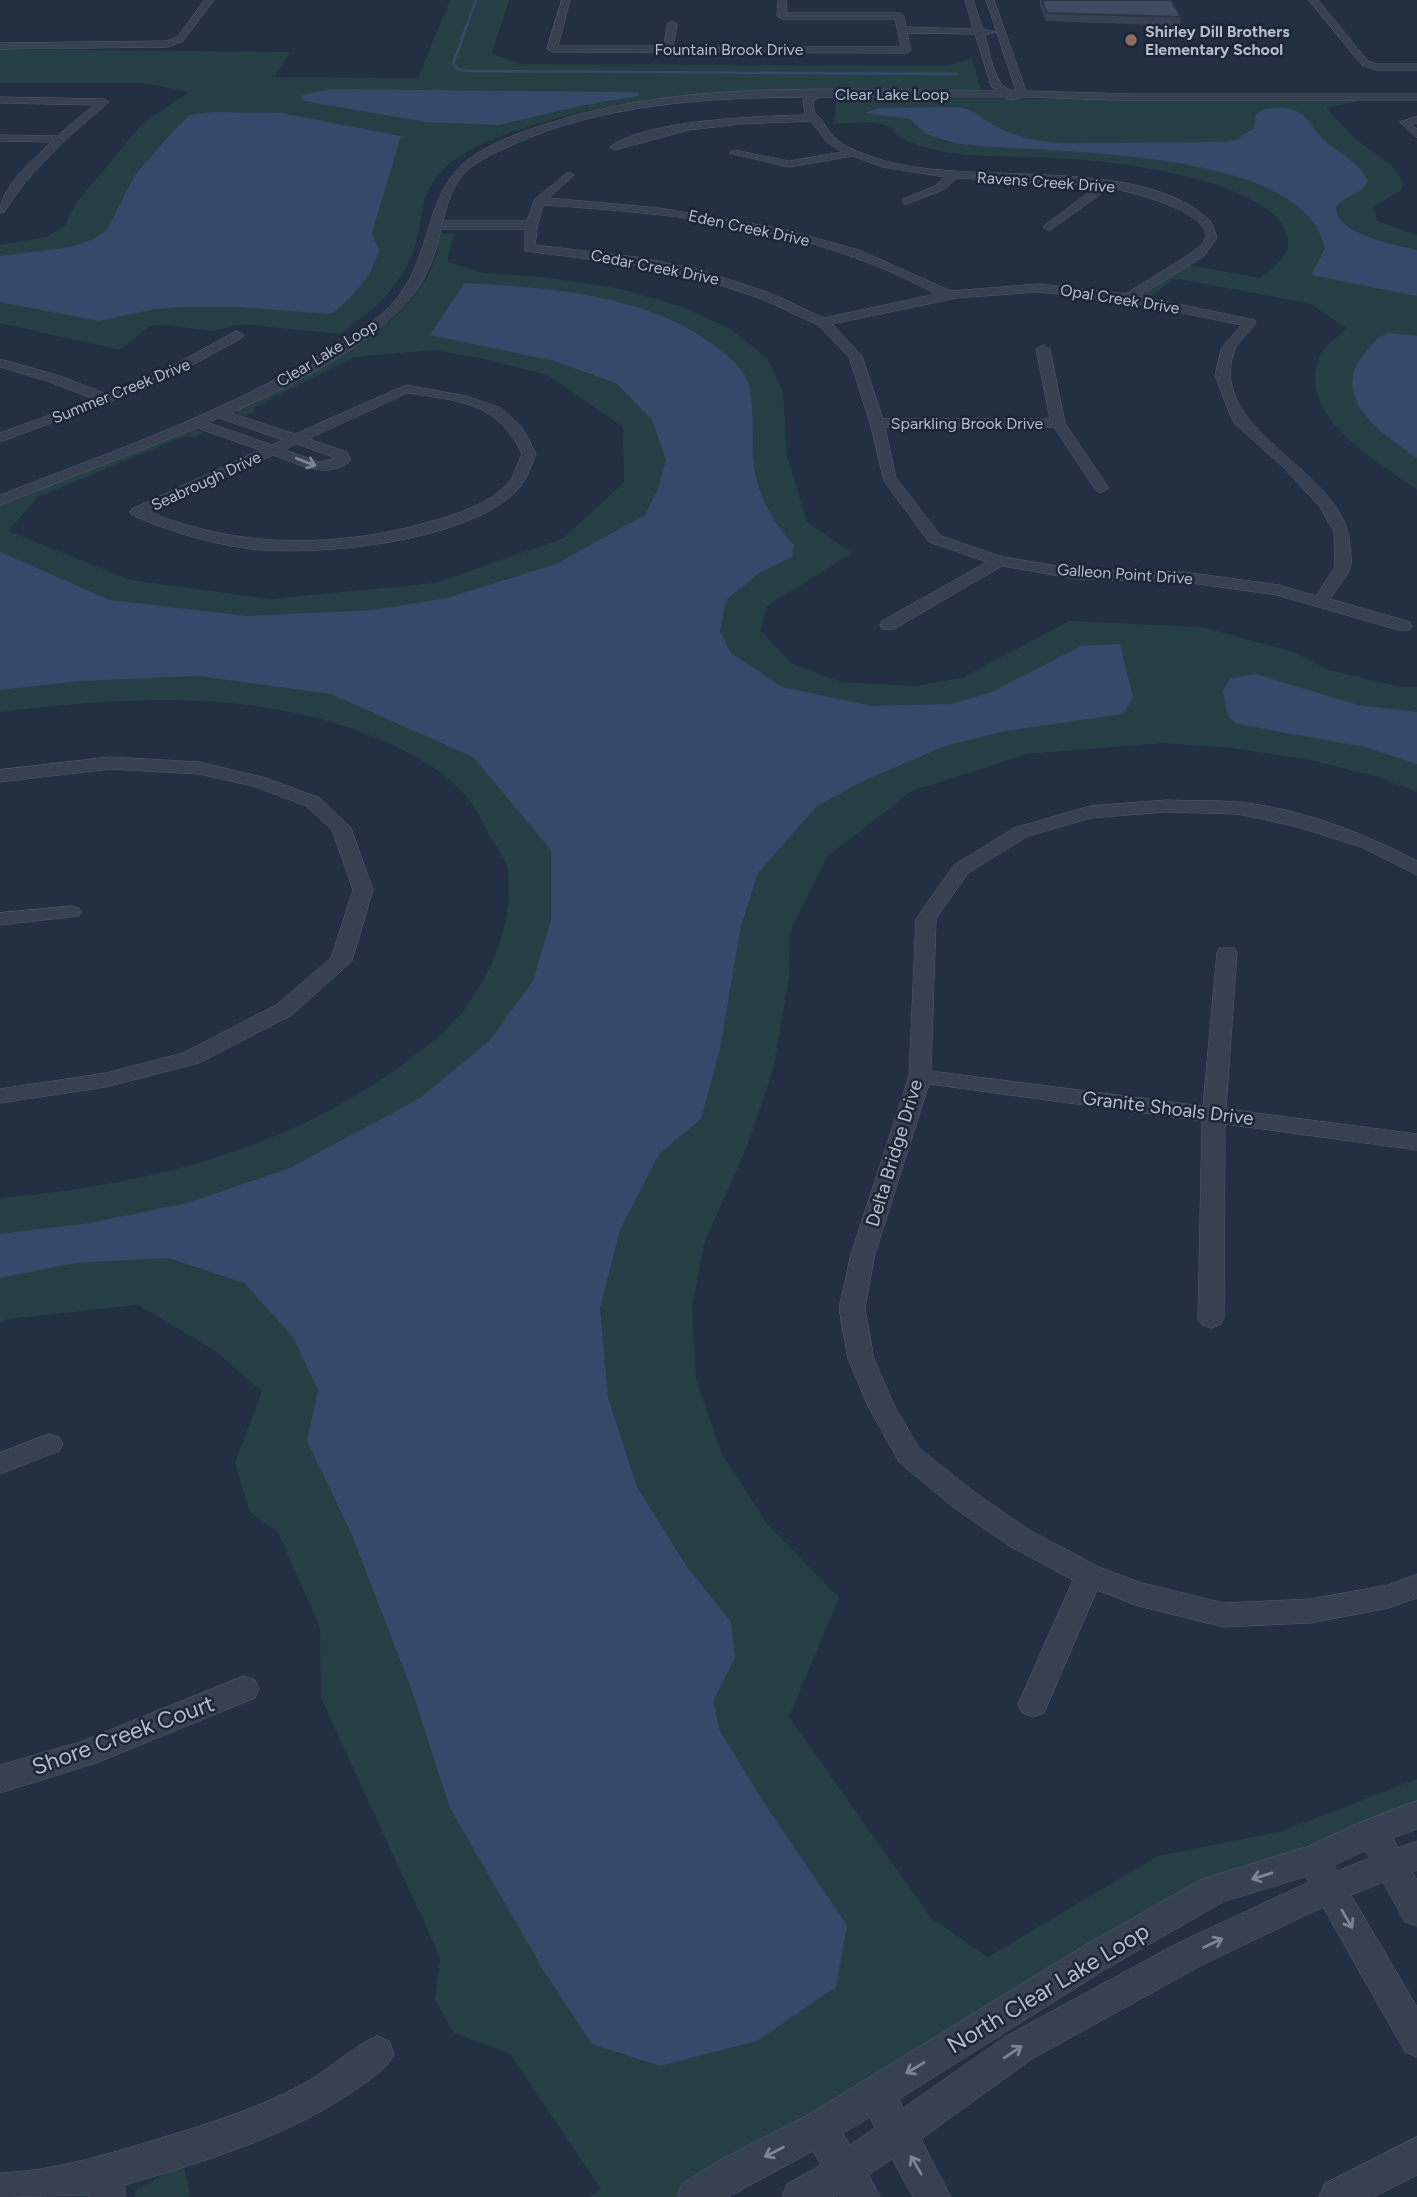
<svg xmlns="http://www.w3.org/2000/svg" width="1417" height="2197" font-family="Figtree,sans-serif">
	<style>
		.green { fill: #253f44 }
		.water { fill: #35496b }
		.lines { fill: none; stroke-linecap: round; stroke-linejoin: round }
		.stream { stroke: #35496b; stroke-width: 2.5 }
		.minor-casing { stroke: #525c6c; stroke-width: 1 }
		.minor { fill: #374152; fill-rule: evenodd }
		.wall { fill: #354155 }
		.building { fill: #3e4c63; stroke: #2b3545; stroke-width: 2 }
		.oneway { stroke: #7c8595 }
		.education-dot { fill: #8d6e63; stroke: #1c2637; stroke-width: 2.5 }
		.labels { text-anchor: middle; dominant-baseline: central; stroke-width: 5; stroke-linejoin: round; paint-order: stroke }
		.far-poi-label { font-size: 16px; font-weight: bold; fill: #b4bdcc; stroke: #1c2637; text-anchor: start }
		.far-street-label { font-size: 16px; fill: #b4bdcc; stroke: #1c2637 }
		.street-label { font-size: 19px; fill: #b4bdcc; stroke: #1c2637 }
		.near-street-label { font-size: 23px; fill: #b4bdcc; stroke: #1c2637 }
	</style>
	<rect width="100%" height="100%" fill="#232f43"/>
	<path class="green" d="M450 0H509L492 54 522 64 948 66 972 58 981 91C836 91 685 81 544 122 513 131 478 142 452 162 411 195 428 225 409 262 394 294 368 314 340 334L242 324 212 331 165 325 150 326 120 350 0 323V245L47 237 65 225 76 203 142 124 189 92 143 83H0V49L290 52 275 77 418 78Z
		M844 99H1356L1358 101 1326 108 1355 139 1390 164 1403 181 1402 190 1373 207 1378 221 1417 235V490C1376 460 1288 412 1323 350 1328 342 1340 335 1346 328L1311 304 1174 278 1147 300 1143 298 1141 294 1168 276 1190 265 1260 278C1277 265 1297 252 1284 228 1255 176 1107 160 1052 158 1018 156 984 158 951 153 934 150 916 146 901 138 894 134 891 126 885 125 870 120 848 124 832 124L835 116 836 101Z
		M441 233 454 234 447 262 483 273 542 277 617 288 680 306 731 329 768 359 783 393 787 455 807 522 852 553 767 606 761 631 792 664 841 682 916 686 964 677 1069 621 1202 627 1296 653 1326 669 1400 687H1417V792L1378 777 1305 759 1231 748 1163 743 1027 754 912 791 828 856 790 932 789 977 773 1070 747 1146 704 1244 692 1307 696 1379 721 1452 767 1524 839 1598 789 1717 931 1918 988 1957 1158 1856 1282 1831 1417 1779V1803L1304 1847 1154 1912 675 2197H590L601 2189 510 2054 454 2033 435 2000 440 1957 321 1698 320 1628 278 1532 250 1513 235 1463 262 1391 211 1348 138 1305 8 1319 0 1323V1198C142 1186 285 1151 402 1065 424 1049 450 1029 466 1007 494 970 516 914 507 867 504 856 495 844 489 835 482 823 476 807 467 797 443 769 407 751 374 737 252 688 128 697 0 712V504L188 429 205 431 195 437H183L38 497 8 531 130 580 270 599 435 583 564 538 624 482 623 427 549 376 489 360 435 350 354 357 255 407 254 412 244 417 237 413 238 406C300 378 407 333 433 264 437 255 438 243 441 233Z
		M184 2164 190 2197H134L137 2189Z"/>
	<path class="water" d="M329 89 632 92 638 93V96L585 105 498 125 425 122 304 101 300 96Z
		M957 107C974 109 978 116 992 124 1013 137 1039 142 1063 143L1226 142 1236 140 1254 128 1256 114C1265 106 1287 106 1298 112 1309 117 1315 132 1324 140 1340 154 1359 162 1368 181 1362 194 1345 196 1336 207 1335 234 1396 245 1417 250V296L1315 276 1312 273 1325 249C1305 143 1035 155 954 143L926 134 910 119 865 113 879 108Z
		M213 112 281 113 401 136 372 233 379 251 370 273 354 294 336 311 328 314 238 307H181L155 309 99 321 0 302V256L71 247 93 239 107 230 135 175 174 130 190 115Z
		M464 283C551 288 653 294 723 352 731 359 743 369 747 380 755 403 752 431 753 455 754 489 771 521 794 545L792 557 762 571 726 600 720 632 731 653 782 687 872 706 951 704 992 692 1081 646 1120 644 1133 698 1123 714 1005 731 945 746 863 781 817 806 758 873 741 926 720 1049 701 1119 659 1154 620 1230 600 1308 608 1398 637 1487 687 1567 731 1622 735 1658 713 1701 720 1731 764 1803 847 1925 836 1987 757 2041 660 2066 592 2044 542 1968 450 1808 411 1688 351 1533 307 1441 318 1390 293 1337 244 1283 168 1258 75 1263 0 1278V1234L90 1223 191 1202 292 1167 420 1098 489 1041 533 981 551 920V850L473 757 331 694 198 676 80 681 0 690V552L110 600 247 616 373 610 447 598 556 564 645 515 657 491 666 460 652 420 616 383 554 361 430 335Z
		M1389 333 1417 336V458C1383 435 1327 397 1365 353 1373 343 1377 337 1389 333Z
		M1255 674 1358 705 1417 712V764L1365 747 1237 724 1228 716 1223 691 1229 679Z"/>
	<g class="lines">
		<path class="stream" d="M476 0 453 64 458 69 467 71 957 74"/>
		<defs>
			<path id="minor" d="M205 0H214L183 41 168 47 0 49V43L167 41 177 37Z
				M562 0H570L558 46H664L667 24 672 21 677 24 673 47H901L895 19H782L777 16 778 0H786L787 13H899L904 16 906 27 973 29 965 0H973L983 29 996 32 985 35C990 52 994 91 1016 91L986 0H994L1026 91 1135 94H1417V100H1116L1024 97 1011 100 1004 97H819L813 101 814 112C823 119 824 126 833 136 844 148 869 156 885 161 976 186 1138 155 1208 219 1213 223 1215 232 1217 238L1204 256 1139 296 1255 320 1256 323C1250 332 1237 342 1234 352 1206 434 1348 470 1350 547 1351 553 1352 562 1350 568 1346 579 1336 590 1330 599L1410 622 1412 626 1410 630H1398L1277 595 1184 582 1076 579 1002 566 894 629H882L880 625 882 621 987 562 929 542 884 481 870 423 849 357 818 325 762 299 690 275 637 265 525 251V229H441C437 248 431 267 421 284 384 341 292 385 231 413L295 434 406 385 466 396 501 408 522 427 536 454C531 465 528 478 520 487 474 542 311 558 244 548 205 542 168 531 132 515L129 512 132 509 260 450 197 428 0 505V495C106 454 212 417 311 360 338 344 369 328 391 305 437 256 420 189 476 154 500 139 529 129 556 121 697 78 851 91 996 91L991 86 975 34 907 33 911 50 906 53 552 52 547 49ZM807 97 803 100 805 115C760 116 644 120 610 147L615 150 689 130 740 124 811 121 827 142 842 152 789 161 734 150 729 153 789 167 853 156 882 167 945 177 935 186 903 199V203L907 204 943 190 957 178 1097 186 1045 225 1043 227 1049 231 1109 188C1126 190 1222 214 1203 243 1197 252 1140 284 1126 294L1039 284 951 291 859 250 778 228 659 208 549 198 572 177 574 175 568 172 535 199 527 221H443C447 206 451 190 461 177 474 162 492 154 510 146 602 103 707 98 807 97ZM544 205C648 212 755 221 853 257 882 267 909 280 936 294L824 318 770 293 697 269 637 257 535 245 538 224ZM1039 292 1119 300 1241 325 1221 349 1215 376 1233 422 1283 467 1319 506 1334 531 1335 567 1316 596 1279 585 1184 572 1076 569 1003 557 941 536 896 478 885 427H1054L1096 491 1101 493 1109 488 1065 423 1050 349 1043 345 1036 349 1050 419H883L862 356 832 324 957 298ZM408 393C459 401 498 402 522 454 517 463 515 475 508 483 487 506 451 516 422 524 331 548 238 548 150 512L273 455C298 464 329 481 351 460L347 452 309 439ZM219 418 283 440 272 445 209 423ZM297 444 336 458 319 462 285 450Z
				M1309 0H1318L1368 61 1377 64H1417V70H1376L1362 65Z
				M0 97 104 99 109 102 64 141 26 181 4 212 0 213C0 186 33 161 51 142L0 141V135L57 136 94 105 0 103Z
				M1417 117V123L1412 124 1417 129V138L1400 122Z
				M237 331 244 335 242 338 157 384 0 442V433L94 399 47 381 0 367V359L57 375 107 394 176 364Z
				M110 757 199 762 266 778 320 798 351 828 373 890 352 961 292 1015 199 1063 106 1087 0 1103V1089L106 1073 183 1053 276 1005 331 958 353 890 332 830 306 806 253 786 199 774 110 769 0 782V770Z
				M1166 800C1189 801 1214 800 1237 802 1299 808 1362 832 1417 861V875L1361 847 1298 827 1238 814 1166 812 1091 818 1028 836 968 873 936 919 931 1071 1203 1106 1217 952 1220 948H1234L1237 952 1226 1109 1417 1134V1150L1225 1124 1224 1319 1220 1325 1211 1328 1202 1325 1198 1319 1202 1121 929 1084 875 1254 865 1308 874 1359 894 1405 919 1448 973 1491 1031 1531 1099 1567 1142 1583 1224 1603 1310 1599 1388 1585 1417 1574V1598L1389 1608 1310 1623 1224 1627 1138 1606 1097 1590 1044 1713 1033 1717 1022 1713 1018 1704 1073 1580 1011 1547 953 1507 899 1462 868 1406 848 1359 839 1308 851 1254 909 1076 916 919 954 865 1014 828 1090 806Z
				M72 906 79 908 82 912 79 916 0 925V913Z
				M49 1434 59 1437 63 1444 59 1451 0 1474V1453Z
				M244 1676 255 1680 259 1689 255 1698 96 1763 0 1793V1765L80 1742Z
				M1417 1801V1829L1393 1838 1398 1848 1417 1841V1870L1412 1872 1417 1880V1926L1405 1922 1383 1882 1351 1895 1417 2007V2057L1405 2052 1323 1907 1202 1965 1032 2059 921 2139 951 2197H913L892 2159 869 2175 880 2197H841L839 2195 835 2197H782L787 2184 821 2165 813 2151 728 2197H677L682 2184 720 2160 806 2116 1082 1947 1202 1879 1306 1847 1361 1822ZM1365 1851 1370 1858 1337 1871 1334 1866ZM1306 1877 1309 1882 1178 1943 1008 2035 903 2108 899 2099 1106 1969 1223 1902ZM870 2118 875 2128 850 2145 843 2134Z
				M377 2036 389 2041 394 2053C388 2069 374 2076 361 2086 291 2136 206 2161 125 2185V2197H89V2195L0 2197V2173C51 2171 102 2156 151 2141 202 2126 254 2110 301 2085 328 2072 349 2048 377 2036Z
				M1417 2137V2175L1374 2197H1319L1324 2184Z"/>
		</defs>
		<use href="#minor" class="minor-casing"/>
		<use href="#minor" class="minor"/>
	</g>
	<path class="wall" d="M1040 0H1171L1181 17 1180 26 1046 21 1040 5Z"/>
	<path class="building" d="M1042 0H1171L1181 17 1047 13Z"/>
	<defs><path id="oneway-shaft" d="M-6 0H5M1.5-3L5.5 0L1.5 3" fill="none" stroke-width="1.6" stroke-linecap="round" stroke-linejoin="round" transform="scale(1.75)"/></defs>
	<g class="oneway">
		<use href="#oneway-shaft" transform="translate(306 462) rotate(21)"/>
		<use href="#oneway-shaft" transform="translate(1262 1876) rotate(163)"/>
		<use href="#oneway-shaft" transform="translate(1347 1919) rotate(60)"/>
		<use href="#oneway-shaft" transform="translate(1213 1943) rotate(-25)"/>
		<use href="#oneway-shaft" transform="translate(1013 2052) rotate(-34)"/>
		<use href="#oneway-shaft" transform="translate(915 2068) rotate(149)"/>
		<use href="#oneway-shaft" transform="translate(774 2152) rotate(153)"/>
		<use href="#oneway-shaft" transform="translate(916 2165) rotate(-120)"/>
	</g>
	<circle class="education-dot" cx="1131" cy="40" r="7"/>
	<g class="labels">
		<g class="far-poi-label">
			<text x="1145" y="31">Shirley Dill Brothers<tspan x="1145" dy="18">Elementary School</tspan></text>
		</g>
		<g class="far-street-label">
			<text x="729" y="49">Fountain Brook Drive</text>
			<text x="892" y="94">Clear Lake Loop</text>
			<text transform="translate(1046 182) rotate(4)">Ravens Creek Drive</text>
			<text transform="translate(749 228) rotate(12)">Eden Creek Drive</text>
			<text transform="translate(655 267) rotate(11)">Cedar Creek Drive</text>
			<text transform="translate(1120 299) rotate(9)">Opal Creek Drive</text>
			<text transform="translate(327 353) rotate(-31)">Clear Lake Loop</text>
			<text transform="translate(121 391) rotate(-22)">Summer Creek Drive</text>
			<text x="967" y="423">Sparkling Brook Drive</text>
			<text transform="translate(206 481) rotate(-25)">Seabrough Drive</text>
			<text transform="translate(1125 574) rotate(4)">Galleon Point Drive</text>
		</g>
		<g class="street-label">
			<text transform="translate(1168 1108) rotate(7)">Granite Shoals Drive</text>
			<text transform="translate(894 1153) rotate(-73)">Delta Bridge Drive</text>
		</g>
		<g class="near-street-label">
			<text transform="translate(123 1735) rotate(-20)">Shore Creek Court</text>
			<text transform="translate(1048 1988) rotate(-31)">North Clear Lake Loop</text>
		</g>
	</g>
</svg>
